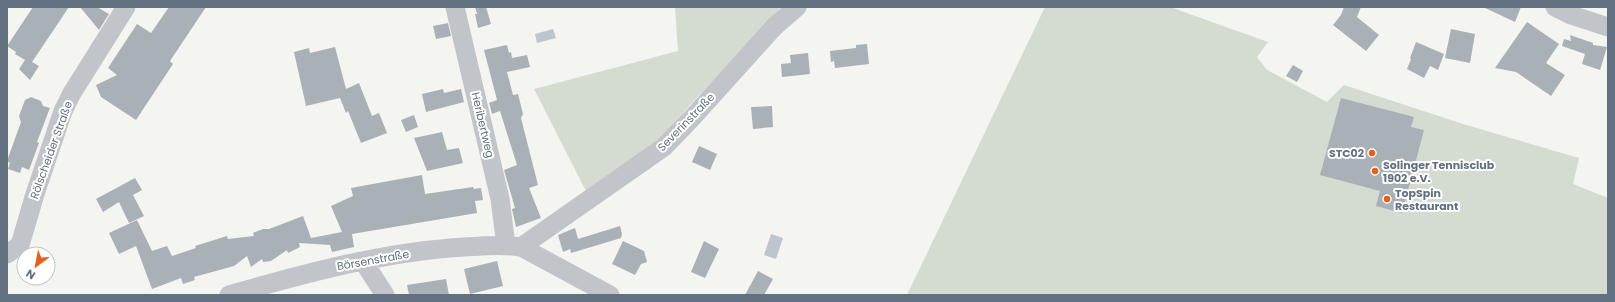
<svg xmlns="http://www.w3.org/2000/svg" width="1615" height="302" font-family="Poppins,sans-serif">
	<style>
		.green { fill: #d4dbd1 }
		.water { fill: #bcc6cc }
		.building { fill: #a9b1b7 }
		.lines { fill: none; stroke-linecap: round; stroke-linejoin: round }
		.minor { stroke: #c1c4c8; stroke-width: 19 }
		.poi-dot { fill: #e85f1c; stroke: #fff; stroke-width: 1.5 }
		.labels { text-anchor: middle; dominant-baseline: central; stroke-width: 4; stroke-linejoin: round; paint-order: stroke }
		.street-label { font-size: 11px; fill: #627182; stroke: #fff }
		.poi-label { font-size: 11px; font-weight: bold; fill: #627182; stroke: #fff; text-anchor: start }
	</style>
	<rect width="100%" height="100%" fill="#f4f4f0"/>
	<path class="green" d="M675 7H781L754 38 689 106 665 136 587 193 534 89 678 51Z
		M1045 7H1170L1268 42 1257 57 1267 70 1327 102 1344 85 1463 124 1579 158 1573 184 1608 198V295H907Z"/>
	<path class="water" d="M553 29 556 38 537 43 535 34Z
		M771 234 783 238 776 259 764 255Z"/>
	<path class="building" d="M33 7H69L32 62 39 66 30 80 19 69 25 60 15 54 16 52 7 46Z
		M80 7H97L109 14 99 30Z
		M169 7H206L170 61 173 64 136 120 101 97 96 85 117 75 108 68 137 24 151 33Z
		M475 7H486L491 24 478 28 475 14H477Z
		M1344 7H1361L1357 17 1379 35 1366 51 1333 25 1341 15Z
		M1483 7H1521L1515 22Z
		M1527 22 1559 44 1546 63 1565 75 1551 96 1516 72 1495 68Z
		M448 23 451 36 436 39 433 26Z
		M1451 29 1475 34 1470 63 1445 58Z
		M1570 35 1593 43V45L1607 47 1600 70 1582 64 1585 54 1562 46 1564 39 1571 41Z
		M1416 42 1444 54 1438 70 1430 66 1424 78 1407 69 1411 59 1410 58Z
		M867 44 869 64 835 68 834 61 831 62 830 51 856 48V45Z
		M507 45 509 53 511 52 512 58 527 55 530 67 507 72 513 95 518 94 523 114 521 118 538 185 529 188 541 218 516 227 512 209 515 208 504 170 517 165 500 111 492 114 490 106 489 103 497 100 484 50Z
		M335 47 346 89 359 83 372 116 379 113 387 133 361 143 348 111 346 113 340 98 306 106 294 52 309 48 310 53Z
		M808 53 810 74 782 77 781 64 791 63 790 55Z
		M1293 65 1303 71 1297 82 1286 76Z
		M443 89 444 93 461 89 464 102 426 112 422 94Z
		M31 97 41 101 43 106 50 108 37 142 39 143 29 170 22 167 20 173 8 169 10 163 7 161 21 122 19 116 25 100Z
		M1341 98 1414 117 1411 127 1424 130 1402 213 1376 206 1380 191 1320 175Z
		M772 106 773 127 753 129 751 107Z
		M414 115 418 127 406 132 401 120Z
		M442 132 447 150 459 148 463 163 427 171 414 138Z
		M699 146 717 154 710 170 692 162Z
		M422 175 425 194 473 187 474 189 481 188 483 200 475 201 477 213 352 234 354 247 332 252 330 245 299 243 300 247 288 253 287 250 271 261 263 262 262 259 251 267 247 256 234 266 194 277 195 280 183 284 181 278 152 289 136 246 119 254 109 233 137 220 152 251 167 246 172 256 196 248 195 246 227 236 228 239 254 236 253 233 263 229H269L303 216 311 238 342 232 331 206 353 196 351 188Z
		M135 178 142 190 133 195 144 216 129 223 119 202 103 212 96 199Z
		M620 226 622 234 621 238 571 253 570 249 563 252 558 235 575 228 578 239Z
		M623 241 644 251 647 262 641 264 635 275 612 264Z
		M704 241 719 249 705 278 691 272Z
		M497 261 503 286 470 294 464 269Z
		M758 271 773 279 764 295H745Z
		M446 279 449 295H409L407 285Z"/>
	<g class="lines">
		<path class="minor" d="M455 7 500 199 506 245
			M1555 7 1571 15 1608 27
			M521 247 664 147 692 118 775 26 797 7
			M7 254 20 245 35 194 63 111 72 93 126 7
			M363 261 385 295
			M229 295C306 273 383 252 464 247 483 246 502 244 521 247L610 295"/>
	</g>
	<g class="poi-dot">
		<circle cx="1372" cy="153" r="4"/>
		<circle cx="1375" cy="171" r="4"/>
		<circle cx="1387" cy="199" r="4"/>
	</g>
	<g class="labels">
		<g class="street-label">
			<text transform="translate(686 122) rotate(-46)">Severinstraße</text>
			<text transform="translate(483 125) rotate(77)">Heribertweg</text>
			<text transform="translate(51 150) rotate(-70)">Rölscheider Straße</text>
			<text transform="translate(373 260) rotate(-10)">Börsenstraße</text>
		</g>
		<g class="poi-label">
			<text x="1364" y="153" text-anchor="end">STC02</text>
			<text x="1383" y="165">Solinger Tennisclub<tspan x="1383" dy="13">1902 e.V.</tspan></text>
			<text x="1395" y="193">TopSpin<tspan x="1395" dy="13">Restaurant</tspan></text>
		</g>
	</g>
	<rect width="1615" height="302" fill="none" stroke="#627182" stroke-width="16"/>
	<g transform="translate(36 266) rotate(212)"><circle r="19" fill="#ffffff" stroke="#c0c6cd"/>
	<path d="M0-3L7 15L0 10L-7 15Z" fill="#e85f1c"/>
	<text y="-6" font-size="11" font-weight="bold" text-anchor="middle" fill="#627182">N</text>
	</g>
</svg>
